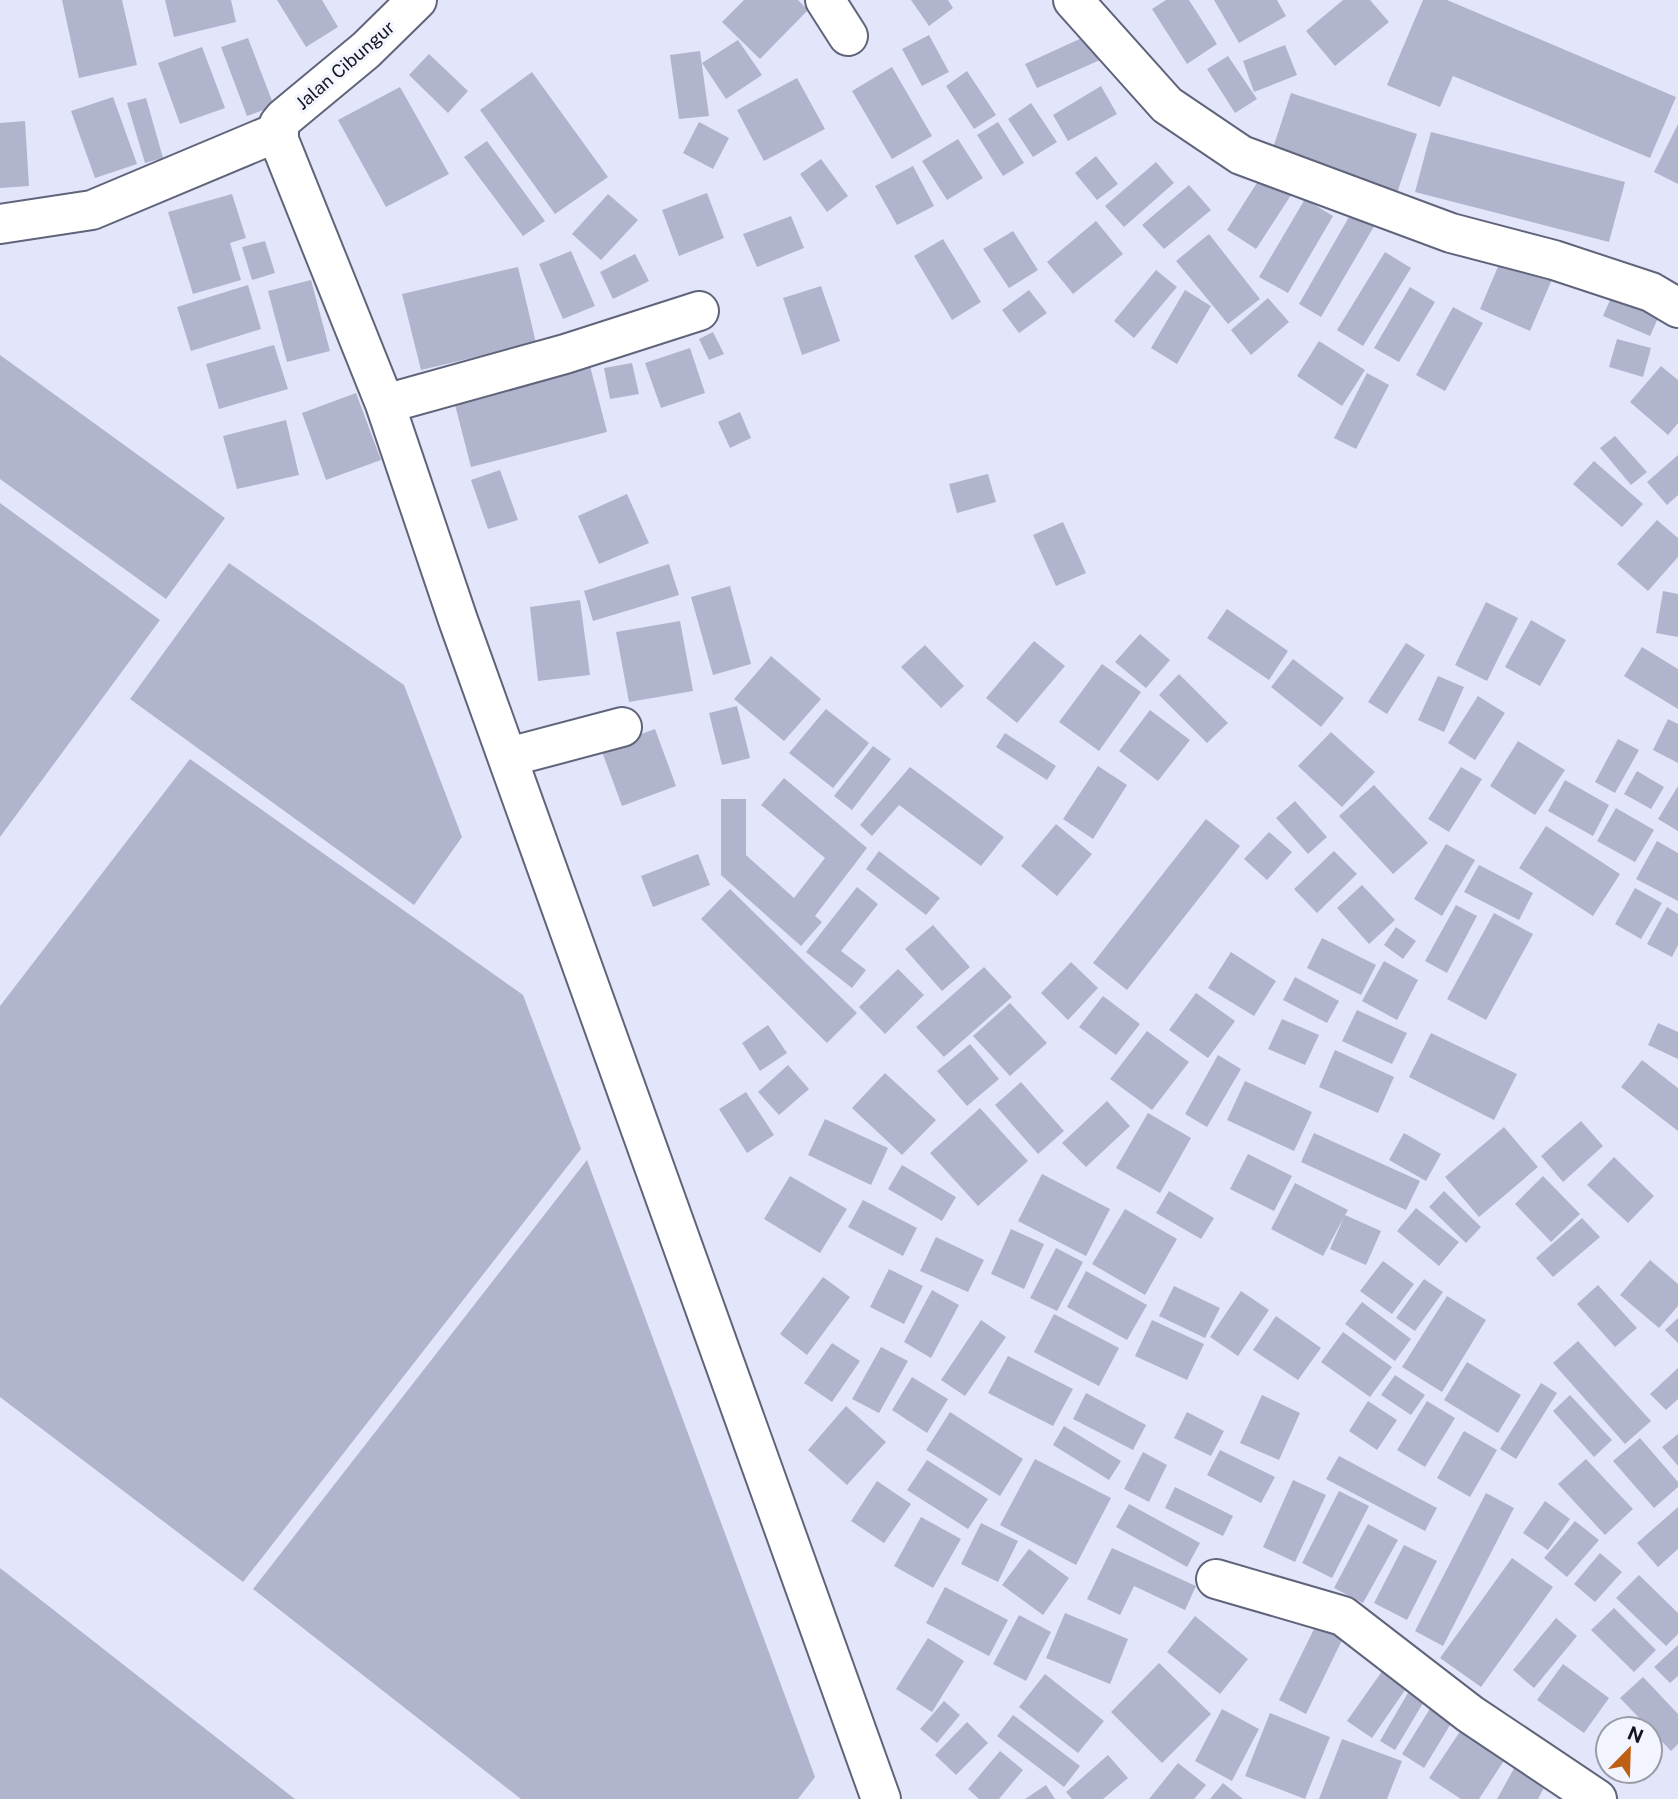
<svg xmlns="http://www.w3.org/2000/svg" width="1678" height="1799" font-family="'Public Sans',sans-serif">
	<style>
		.building { fill: #b0b4cd }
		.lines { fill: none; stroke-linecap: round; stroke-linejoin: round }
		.minor-casing { stroke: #60647a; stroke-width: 42 }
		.minor { stroke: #fff; stroke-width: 38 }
		.labels { text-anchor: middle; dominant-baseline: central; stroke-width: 6; stroke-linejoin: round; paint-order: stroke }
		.street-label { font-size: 18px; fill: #14161e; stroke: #f2f4ff }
	</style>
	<rect width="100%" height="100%" fill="#e3e6fb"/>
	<path class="building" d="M62 0H122L137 65 79 78Z
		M165 0H231L236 22 174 37Z
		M277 0H322L338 27 306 47Z
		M744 0H798L808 10 760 59 722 22Z
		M911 0H948L953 8 929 26Z
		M1166 0H1189L1217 44 1187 64 1152 9Z
		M1214 0H1277L1286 16 1239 43Z
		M1343 0H1370L1389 22 1335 66 1306 31Z
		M1423 0H1447L1676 97 1650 158 1453 76 1440 107 1387 85Z
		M1097 31 1109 56 1037 88 1025 64Z
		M929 35 949 72 922 86 902 49Z
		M248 38 274 106 247 116 221 47Z
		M738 40 762 75 726 99 702 63Z
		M1285 45 1297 75 1254 92 1243 61Z
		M202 47 225 108 180 124 158 63Z
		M700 51 709 116 679 119 670 55Z
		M429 54 468 91 448 113 409 75Z
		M1228 56 1257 99 1235 113 1207 69Z
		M892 67 932 136 892 159 852 91Z
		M967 71 996 115 974 129 946 86Z
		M532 72 608 177 555 214 480 110Z
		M797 78 825 129 764 161 737 110Z
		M1101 86 1117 114 1068 141 1053 115Z
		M400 87 449 174 386 207 338 120Z
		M1291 93 1417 134 1397 193 1272 151Z
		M113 97 137 164 95 178 71 111Z
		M146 98 163 158 145 163 127 103Z
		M1031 103 1057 142 1033 157 1008 119Z
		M25 121 29 186 0 188V123Z
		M699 122 729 138 713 169 683 153Z
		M998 122 1024 163 1003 176 977 135Z
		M1678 124V184L1654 172Z
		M1431 132 1625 182 1609 242 1415 192Z
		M958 139 983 178 947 200 922 161Z
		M487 141 545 221 523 236 464 157Z
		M1096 156 1118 184 1097 200 1075 173Z
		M821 159 848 196 827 212 800 174Z
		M1156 162 1174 183 1124 227 1105 206Z
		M913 166 934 206 897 225 875 186Z
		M1265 170 1295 189 1256 249 1227 230Z
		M1189 185 1211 210 1164 249 1142 225Z
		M707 193 724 238 679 256 662 210Z
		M232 194 246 238 230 243 241 280 193 294 168 212Z
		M608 194 638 220 601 260 572 234Z
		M1305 199 1333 216 1288 293 1259 277Z
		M1353 210 1376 223 1321 317 1299 304Z
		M791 216 804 248 757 267 743 234Z
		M1096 221 1123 254 1073 294 1047 262Z
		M1013 231 1038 270 1009 288 983 249Z
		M1209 234 1260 299 1228 324 1176 261Z
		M943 239 981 302 952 320 914 256Z
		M265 241 275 273 252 280 242 247Z
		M571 251 595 306 563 319 539 264Z
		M1385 252 1411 268 1363 346 1337 330Z
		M635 254 649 281 613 299 600 272Z
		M1503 255 1553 277 1530 331 1480 309Z
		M518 267 536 343 421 370 402 294Z
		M1156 270 1177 287 1134 338 1114 321Z
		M311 280 330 351 287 362 268 291Z
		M248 285 261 329 191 351 177 307Z
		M821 286 840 341 802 355 783 298Z
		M1616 286 1663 307 1650 336 1603 316Z
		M1410 287 1435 302 1399 362 1374 348Z
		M1029 290 1047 313 1019 333 1002 310Z
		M1185 290 1211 306 1177 364 1151 348Z
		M1268 298 1289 322 1251 355 1231 330Z
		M1453 307 1483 323 1445 391 1416 375Z
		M713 332 724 354 709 360 699 339Z
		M1617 339 1651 348 1643 377 1609 367Z
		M1319 341 1365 370 1342 406 1297 376Z
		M274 345 288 389 219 409 206 364Z
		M690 348 705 393 661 408 645 363Z
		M0 355 225 518 166 599 0 479Z
		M589 362 607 432 471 467 453 397Z
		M632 363 639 394 610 399 604 368Z
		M1661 366 1678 380V423L1668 435 1630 402Z
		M1367 373 1389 385 1356 449 1334 438Z
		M356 393 381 460 326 480 302 413Z
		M740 412 751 438 730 448 718 422Z
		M286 420 299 475 237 489 223 436Z
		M1615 436 1647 472 1631 485 1600 448Z
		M1678 455V495L1667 505 1647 482Z
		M1594 461 1643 504 1622 527 1573 484Z
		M500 470 518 520 488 529 471 480Z
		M988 474 996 502 957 513 949 484Z
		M627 494 649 543 599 564 578 516Z
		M0 503 160 620 0 837Z
		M1657 520 1678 538V557L1648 591 1617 564Z
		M1063 522 1086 573 1056 586 1033 535Z
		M229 563 404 685 462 837 414 905 130 699Z
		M669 564 679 595 593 621 584 591Z
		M730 586 751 664 713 675 691 597Z
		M1663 591 1678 594V637L1656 633Z
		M580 600 590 675 538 681 530 607Z
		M1486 602 1518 618 1487 681 1455 665Z
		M1227 609 1288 651 1269 680 1207 638Z
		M1531 620 1566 640 1540 686 1505 667Z
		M680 621 693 691 629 702 616 632Z
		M1140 634 1170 660 1146 688 1115 662Z
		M1034 641 1065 666 1017 723 986 698Z
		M1406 643 1425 655 1387 714 1368 702Z
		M925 645 964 686 941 708 901 667Z
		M1642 647 1678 669V709L1624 676Z
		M771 656 821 699 784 741 734 699Z
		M1293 659 1344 698 1321 727 1271 687Z
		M1102 664 1141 692 1099 751 1059 722Z
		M1179 674 1228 723 1207 743 1159 695Z
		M1438 676 1464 687 1444 732 1418 720Z
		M1478 696 1505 713 1475 760 1448 743Z
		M737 706 750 758 722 765 709 713Z
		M826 709 869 743 833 788 789 753Z
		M1150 710 1190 740 1158 781 1119 751Z
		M1668 719 1678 724V763L1653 750Z
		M655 729 676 786 622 806 601 749Z
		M1331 732 1375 772 1342 807 1298 766Z
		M1005 733 1056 766 1047 780 996 747Z
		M1618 739 1639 750 1615 793 1595 782Z
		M1518 741 1565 770 1535 815 1490 786Z
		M873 746 891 759 852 810 834 796Z
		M190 759 523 995 581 1149 243 1582 0 1397V1006Z
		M1098 766 1127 785 1093 839 1063 819Z
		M910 767 1004 837 981 866 899 805 872 836 860 825Z
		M1461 767 1482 779 1449 832 1428 819Z
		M1637 771 1664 787 1651 809 1624 794Z
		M784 778 867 848 815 916 822 922 801 946 721 875V799H746V855L794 898 825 858 761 805Z
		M1565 780 1609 805 1593 836 1548 811Z
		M1374 785 1428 843 1393 874 1339 816Z
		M1678 786V831L1658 819Z
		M1295 801 1327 837 1308 854 1276 818Z
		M1616 808 1654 830 1635 862 1597 841Z
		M1206 819 1240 846 1127 990 1093 963Z
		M1056 824 1092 854 1057 896 1021 866Z
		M1546 826 1620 874 1593 916 1519 868Z
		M1269 832 1292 852 1267 880 1244 859Z
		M1657 841 1678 853V901L1636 879Z
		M1446 844 1475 860 1442 916 1414 899Z
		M879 851 940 898 926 915 866 869Z
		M1334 851 1357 874 1317 913 1294 889Z
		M698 854 710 885 653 907 641 876Z
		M1479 865 1533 893 1519 920 1464 892Z
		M1362 885 1395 920 1369 944 1337 908Z
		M857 887 878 904 841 951 866 970 852 988 806 952Z
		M1635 888 1662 903 1641 939 1615 924Z
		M730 889 857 1013 827 1043 701 919Z
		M1456 905 1477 916 1447 973 1425 961Z
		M1667 907 1678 914V945L1672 957 1647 944Z
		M1494 913 1533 934 1486 1020 1447 999Z
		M933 925 970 967 942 991 905 949Z
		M1396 927 1416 941 1403 959 1384 945Z
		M1322 938 1376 965 1361 995 1307 968Z
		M1231 952 1276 981 1254 1016 1208 988Z
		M1384 961 1418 980 1397 1020 1362 1001Z
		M1071 962 1098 988 1068 1020 1041 993Z
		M984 967 1012 997 944 1057 916 1027Z
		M898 969 924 995 885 1034 859 1007Z
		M1295 977 1339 1001 1327 1023 1283 1000Z
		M1196 993 1235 1021 1208 1058 1169 1030Z
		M1103 996 1140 1024 1116 1055 1079 1027Z
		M1010 1003 1047 1043 1010 1076 973 1036Z
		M1357 1010 1407 1033 1392 1064 1342 1041Z
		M1282 1019 1319 1035 1305 1065 1268 1049Z
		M1658 1023 1678 1032V1059L1648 1045Z
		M768 1025 787 1053 760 1071 742 1043Z
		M1147 1031 1189 1062 1152 1110 1110 1079Z
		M1431 1033 1517 1074 1494 1120 1409 1077Z
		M970 1044 999 1079 967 1106 937 1071Z
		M1335 1050 1394 1077 1378 1113 1319 1087Z
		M1218 1055 1241 1069 1207 1127 1185 1114Z
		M1642 1060 1678 1088V1131L1621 1087Z
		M788 1065 809 1089 779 1115 758 1092Z
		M885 1073 936 1120 902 1155 852 1108Z
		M1245 1081 1312 1112 1294 1151 1227 1120Z
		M1021 1082 1064 1131 1038 1154 995 1105Z
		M746 1092 774 1135 747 1153 719 1109Z
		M1107 1101 1130 1126 1086 1167 1062 1143Z
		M980 1108 1028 1161 978 1206 930 1153Z
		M1148 1113 1191 1138 1160 1193 1116 1168Z
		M825 1119 888 1148 871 1185 808 1155Z
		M1581 1121 1603 1146 1563 1182 1541 1156Z
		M1504 1127 1538 1167 1479 1217 1445 1177Z
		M1314 1133 1420 1181 1406 1210 1301 1162Z
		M1404 1133 1441 1154 1426 1181 1389 1160Z
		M1248 1154 1292 1176 1274 1211 1230 1189Z
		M1614 1157 1654 1196 1628 1223 1587 1185Z
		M587 1160 815 1777 798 1799H521L253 1589Z
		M902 1165 956 1197 942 1221 888 1189Z
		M1042 1174 1110 1209 1086 1256 1018 1221Z
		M790 1176 847 1209 820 1253 764 1219Z
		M1543 1176 1580 1214 1551 1242 1515 1204Z
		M1295 1183 1348 1210 1345 1215 1381 1231 1366 1265 1330 1249 1344 1217 1323 1256 1271 1229Z
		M1169 1191 1214 1218 1201 1239 1156 1213Z
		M1444 1191 1481 1227 1466 1243 1429 1207Z
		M863 1200 917 1228 903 1256 848 1227Z
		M1416 1208 1459 1242 1439 1266 1397 1231Z
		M1125 1209 1177 1239 1145 1295 1092 1264Z
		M1582 1218 1600 1237 1553 1277 1536 1258Z
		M1011 1229 1044 1244 1024 1289 991 1274Z
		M936 1237 984 1260 968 1292 920 1271Z
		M1056 1248 1083 1262 1057 1311 1030 1298Z
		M1650 1260 1678 1284V1306L1659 1328 1620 1295Z
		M1383 1261 1414 1284 1392 1314 1360 1291Z
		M889 1269 923 1286 904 1324 870 1307Z
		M1086 1271 1147 1305 1127 1340 1067 1307Z
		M823 1277 850 1297 807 1355 780 1334Z
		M1424 1279 1443 1292 1415 1331 1396 1318Z
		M1598 1285 1637 1328 1615 1347 1577 1304Z
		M1174 1286 1220 1308 1205 1338 1159 1316Z
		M932 1290 959 1305 931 1358 904 1342Z
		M1241 1291 1269 1310 1238 1356 1210 1337Z
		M1447 1296 1486 1320 1442 1392 1402 1367Z
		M1362 1302 1411 1339 1395 1361 1345 1324Z
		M1054 1314 1119 1348 1099 1386 1034 1352Z
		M1276 1316 1321 1348 1298 1380 1253 1350Z
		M1678 1318V1343L1665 1330Z
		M981 1320 1006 1337 965 1396 941 1380Z
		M1152 1320 1204 1344 1187 1380 1135 1356Z
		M1343 1332 1392 1367 1370 1397 1321 1362Z
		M1578 1341 1651 1421 1625 1444 1553 1363Z
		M832 1343 860 1361 832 1402 804 1383Z
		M881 1347 908 1361 879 1413 852 1399Z
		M1008 1356 1073 1389 1053 1426 988 1393Z
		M1467 1362 1521 1395 1498 1433 1444 1400Z
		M1678 1368V1399L1666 1410 1650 1394Z
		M1395 1375 1425 1395 1411 1415 1381 1395Z
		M912 1377 948 1399 927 1433 892 1410Z
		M1541 1383 1557 1393 1516 1459 1500 1449Z
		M1086 1393 1146 1425 1133 1450 1073 1419Z
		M1262 1395 1300 1413 1279 1460 1240 1443Z
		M1570 1395 1612 1440 1594 1457 1553 1411Z
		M1368 1401 1397 1420 1377 1450 1349 1431Z
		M1427 1401 1455 1418 1425 1467 1397 1450Z
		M846 1406 886 1442 847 1485 808 1450Z
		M950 1412 1023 1459 1000 1496 926 1450Z
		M1187 1412 1224 1431 1211 1456 1174 1438Z
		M1064 1426 1121 1461 1109 1480 1053 1445Z
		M1464 1431 1497 1450 1470 1497 1437 1478Z
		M1678 1434V1466L1662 1447Z
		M1640 1438 1678 1482V1487L1654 1508 1613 1461Z
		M1220 1450 1275 1477 1261 1503 1207 1475Z
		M1143 1452 1167 1465 1149 1502 1124 1489Z
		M1339 1456 1437 1508 1425 1531 1326 1479Z
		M1035 1459 1111 1498 1076 1565 1000 1525Z
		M1586 1459 1633 1509 1605 1535 1558 1484Z
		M927 1460 988 1499 968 1529 907 1490Z
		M1293 1480 1326 1495 1295 1562 1263 1547Z
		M877 1481 911 1504 884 1543 851 1521Z
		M1175 1487 1233 1516 1223 1536 1165 1508Z
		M1339 1491 1369 1506 1332 1578 1302 1563Z
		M1486 1493 1514 1508 1443 1646 1415 1631Z
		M1545 1501 1570 1519 1548 1550 1523 1533Z
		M1129 1504 1200 1543 1187 1567 1116 1527Z
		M1678 1507V1549L1658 1567 1637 1543Z
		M921 1517 961 1539 933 1588 894 1566Z
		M1575 1521 1599 1540 1567 1577 1544 1558Z
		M981 1523 1018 1541 998 1582 961 1564Z
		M1368 1524 1398 1540 1363 1603 1334 1588Z
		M1404 1545 1437 1561 1407 1620 1374 1603Z
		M1112 1548 1196 1586 1185 1610 1134 1586 1120 1615 1087 1599Z
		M1029 1549 1069 1578 1043 1615 1002 1585Z
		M1600 1553 1622 1572 1595 1602 1574 1584Z
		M1512 1558 1553 1587 1481 1687 1440 1658Z
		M0 1568 295 1799H0Z
		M1639 1575 1678 1613V1634L1666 1646 1616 1598Z
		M945 1587 1008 1620 989 1656 926 1623Z
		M1614 1608 1656 1650 1634 1672 1591 1630Z
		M1065 1613 1128 1639 1110 1684 1046 1658Z
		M1019 1615 1051 1632 1026 1681 993 1664Z
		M1195 1616 1248 1659 1220 1694 1167 1652Z
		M1556 1618 1577 1636 1534 1688 1513 1670Z
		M1318 1621 1345 1634 1306 1714 1279 1700Z
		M928 1638 964 1661 932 1712 896 1689Z
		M1678 1645V1676L1670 1683 1654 1667Z
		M1392 1657 1416 1674 1372 1738 1347 1721Z
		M1159 1663 1211 1714 1162 1763 1111 1712Z
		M1563 1664 1609 1698 1584 1733 1537 1700Z
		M1045 1674 1104 1721 1078 1753 1019 1707Z
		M1643 1677 1678 1714V1744L1671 1751 1620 1698Z
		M1416 1679 1432 1688 1395 1750 1380 1741Z
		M1436 1699 1458 1712 1424 1768 1402 1754Z
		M944 1701 960 1715 937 1743 920 1729Z
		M1222 1709 1259 1729 1232 1781 1195 1761Z
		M1270 1713 1330 1737 1305 1799 1245 1776Z
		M1013 1715 1080 1766 1064 1787 997 1736Z
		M1467 1721 1511 1750 1479 1799H1461L1429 1778Z
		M967 1722 988 1743 956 1775 935 1755Z
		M1342 1739 1402 1761 1387 1799H1319Z
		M1000 1751 1023 1770 999 1799H979L968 1789Z
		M1108 1755 1128 1778 1103 1799H1072L1066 1792Z
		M1178 1763 1206 1785 1194 1799H1149Z
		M1517 1763 1548 1780 1538 1799H1497Z
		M1223 1783 1243 1799H1210Z
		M1046 1785 1055 1799H1025Z"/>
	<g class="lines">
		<defs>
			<path id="minor" d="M417 0 366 50 284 118 279 124V140L385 404 458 620 881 1799
				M825 0 848 36
				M1073 0 1167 105 1241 155 1451 233 1554 260 1651 292 1678 308
				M0 224 92 210 278 132
				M385 404 565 354 699 311
				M509 757 622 727
				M1216 1579 1343 1616 1470 1714 1597 1799"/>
		</defs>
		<use href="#minor" class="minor-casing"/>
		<use href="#minor" class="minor"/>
	</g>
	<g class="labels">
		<g class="street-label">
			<text transform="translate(345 65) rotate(-41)">Jalan Cibungur</text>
		</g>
	</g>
	<g transform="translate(1629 1750) rotate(23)"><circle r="33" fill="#f2f4ff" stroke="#999ba5" stroke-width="2"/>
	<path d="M0-5L12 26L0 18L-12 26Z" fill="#be6014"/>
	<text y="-10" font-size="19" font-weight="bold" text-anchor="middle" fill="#14161e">N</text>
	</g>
</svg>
